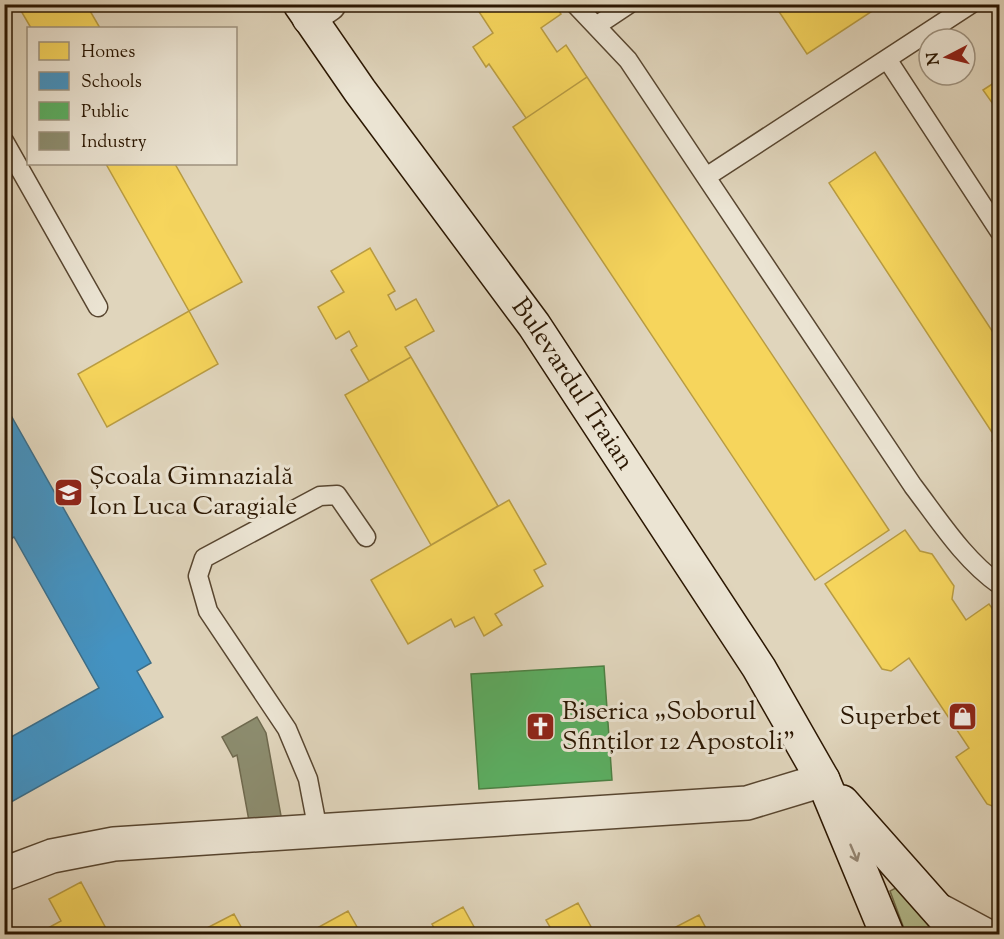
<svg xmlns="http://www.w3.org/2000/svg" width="1004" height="939" font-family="'Sorts Mill Goudy',serif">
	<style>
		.green { fill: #b4bd8f; stroke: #706a48; stroke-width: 1.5 }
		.homes { fill: #f6d55c; stroke: #b99c41; stroke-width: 1.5 }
		.schools { fill: #4393c3; stroke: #3c6e89; stroke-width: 1.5 }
		.public { fill: #5aae61; stroke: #4c8144; stroke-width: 1.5 }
		.industry { fill: #8c8c6e; stroke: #6f694e; stroke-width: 1.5 }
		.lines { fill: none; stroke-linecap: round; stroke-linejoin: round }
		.lane-casing { stroke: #584630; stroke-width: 21 }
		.street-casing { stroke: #584630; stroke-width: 36 }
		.secondary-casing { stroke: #2b1702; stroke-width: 36 }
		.lane { stroke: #ebe4d3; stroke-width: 18 }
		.street { stroke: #ebe4d3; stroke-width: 33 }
		.secondary { stroke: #ebe4d3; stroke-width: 33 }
		.oneway { stroke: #958875 }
		.labels { text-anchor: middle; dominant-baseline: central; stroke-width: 6; stroke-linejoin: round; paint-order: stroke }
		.street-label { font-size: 26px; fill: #2b1702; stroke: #ebe4d3 }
		.poi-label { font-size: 26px; fill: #2b1702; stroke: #ebe4d3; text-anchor: start }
	</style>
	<rect width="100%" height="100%" fill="#e0d5bc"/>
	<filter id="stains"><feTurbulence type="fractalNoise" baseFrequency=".00333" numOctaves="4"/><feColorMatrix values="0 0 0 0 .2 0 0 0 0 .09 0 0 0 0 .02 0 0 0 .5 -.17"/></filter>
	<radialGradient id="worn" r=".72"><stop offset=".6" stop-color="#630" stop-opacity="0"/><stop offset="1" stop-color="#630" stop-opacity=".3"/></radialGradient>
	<path class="green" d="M905 883 939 934H906L890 891Z"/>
	<path class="homes" d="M17 4H86L100 28H31Z
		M474 4H554L561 14 541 28 557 52 566 45 587 77 526 118 489 64 486 67 473 47 493 33Z
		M774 4H883L807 54Z
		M587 77 889 530 815 580 513 127Z
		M1000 79V114L983 90Z
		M875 152 1000 343V434L995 437 829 183Z
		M106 164H175L242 282 189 311Z
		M370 248 395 291 388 295 396 310 416 299 434 331 405 347 411 357 369 381 351 350 357 346 349 331 336 339 318 307 344 292 331 271Z
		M189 311 218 364 107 427 78 374Z
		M411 357 498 506 431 545 345 395Z
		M1000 438V456L992 441Z
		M509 500 546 564 534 570 543 586 495 614 502 625 484 636 474 617 455 627 451 619 408 644 371 580Z
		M905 530 920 551 932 554 954 586 952 599 966 620 989 604 1000 619V809L987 804 956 757 969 748 909 658 891 671 882 669 825 584Z
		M81 882 109 934H37L61 921 49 899Z
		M578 903 595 934H554L546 920Z
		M463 907 478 934H437L432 924Z
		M348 911 361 934H320L317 928Z
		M234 914 245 934H203L201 931Z
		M699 915 709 934H667L666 932Z"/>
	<path class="schools" d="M4 403 151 663 137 671 163 717 4 806V741L99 688 14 537 4 543Z"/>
	<path class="public" d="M604 666 612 780 479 789 471 674Z"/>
	<path class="industry" d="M257 717 266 733 283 827 251 832 237 755 233 757 222 737Z"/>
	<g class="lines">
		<defs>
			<path id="lane" d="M575 4 628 60 706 177
				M971 4 706 177 913 486C939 520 964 560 1000 585
				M596 26 629 4
				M887 59 1000 232
				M4 141 98 307
				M318 831 308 779 287 729 208 611 198 576 204 558 320 496 337 495 366 537
				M945 905 999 934"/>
			<path id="street" d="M309 18 329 4
				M4 874 52 856 114 844 747 803 823 780"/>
			<g id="secondary">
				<path id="s1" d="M300 4 360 91 534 325 759 668 823 780 887 934"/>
				<path d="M842 802 959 934"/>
			</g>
		</defs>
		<use href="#lane" class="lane-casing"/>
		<use href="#street" class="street-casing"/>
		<use href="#secondary" class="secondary-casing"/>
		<use href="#lane" class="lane"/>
		<use href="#street" class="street"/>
		<use href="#secondary" class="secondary"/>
	</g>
	<defs><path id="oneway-shaft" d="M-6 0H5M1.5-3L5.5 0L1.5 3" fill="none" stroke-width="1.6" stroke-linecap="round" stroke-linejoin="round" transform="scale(1.5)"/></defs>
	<use class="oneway" href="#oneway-shaft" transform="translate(854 853) rotate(67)"/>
	<defs>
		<symbol id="school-square" viewBox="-11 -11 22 22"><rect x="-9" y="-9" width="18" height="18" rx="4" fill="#8f2418" stroke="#ebe4d3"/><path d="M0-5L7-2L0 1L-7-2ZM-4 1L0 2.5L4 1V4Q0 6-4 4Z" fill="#fff"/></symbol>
		<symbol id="shop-square" viewBox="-11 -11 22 22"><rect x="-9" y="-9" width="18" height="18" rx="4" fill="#8f2418" stroke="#ebe4d3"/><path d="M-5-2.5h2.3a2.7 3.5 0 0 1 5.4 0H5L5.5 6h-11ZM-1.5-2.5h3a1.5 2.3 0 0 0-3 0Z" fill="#fff"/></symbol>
		<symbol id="church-square" viewBox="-11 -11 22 22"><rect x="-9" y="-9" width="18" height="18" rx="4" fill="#8f2418" stroke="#ebe4d3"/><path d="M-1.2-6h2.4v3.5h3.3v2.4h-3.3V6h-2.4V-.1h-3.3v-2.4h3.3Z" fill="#fff"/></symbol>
	</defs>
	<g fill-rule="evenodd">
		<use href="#school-square" x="52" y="476" width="33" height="33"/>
		<use href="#shop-square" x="946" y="700" width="33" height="33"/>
		<use href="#church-square" x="524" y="710" width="33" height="33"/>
	</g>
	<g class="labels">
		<g class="street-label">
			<text stroke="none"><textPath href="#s1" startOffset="468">Bulevardul Traian</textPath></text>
		</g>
		<g class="poi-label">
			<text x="89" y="477">Școala Gimnazială<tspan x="89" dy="30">Ion Luca Caragiale</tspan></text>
			<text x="562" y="712">Biserica „Soborul<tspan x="562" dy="30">Sfinților 12 Apostoli”</tspan></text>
			<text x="941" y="717" text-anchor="end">Superbet</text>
		</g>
	</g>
	<rect width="1004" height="939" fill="none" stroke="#e0d5bc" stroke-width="24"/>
	<rect x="6" y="6" width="992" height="927" fill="none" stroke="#2b1702" stroke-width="3"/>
	<rect x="12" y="12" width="980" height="915" fill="none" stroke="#2b1702" stroke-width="1.5"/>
	<rect x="27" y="27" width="210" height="138" fill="#ebe4d3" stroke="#9e927f" stroke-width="1.5"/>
	<rect x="39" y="42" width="30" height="18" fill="#f6d55c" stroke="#9e927f" stroke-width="1.5"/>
	<text x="81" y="57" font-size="18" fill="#2b1702">Homes</text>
	<rect x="39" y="72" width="30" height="18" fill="#4393c3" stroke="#9e927f" stroke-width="1.5"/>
	<text x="81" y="87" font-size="18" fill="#2b1702">Schools</text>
	<rect x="39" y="102" width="30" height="18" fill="#5aae61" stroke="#9e927f" stroke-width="1.5"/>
	<text x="81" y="117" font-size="18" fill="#2b1702">Public</text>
	<rect x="39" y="132" width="30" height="18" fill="#8c8c6e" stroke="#9e927f" stroke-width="1.5"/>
	<text x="81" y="147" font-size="18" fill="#2b1702">Industry</text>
	<g transform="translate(947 57) rotate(263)"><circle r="28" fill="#ebe4d3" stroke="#9e927f" stroke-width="1.5"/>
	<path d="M0-4.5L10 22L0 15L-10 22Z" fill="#8f2418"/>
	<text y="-9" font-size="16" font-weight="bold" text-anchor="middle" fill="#2b1702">N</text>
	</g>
	<rect width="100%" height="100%" filter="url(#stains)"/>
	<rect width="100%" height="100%" fill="url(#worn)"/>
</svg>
